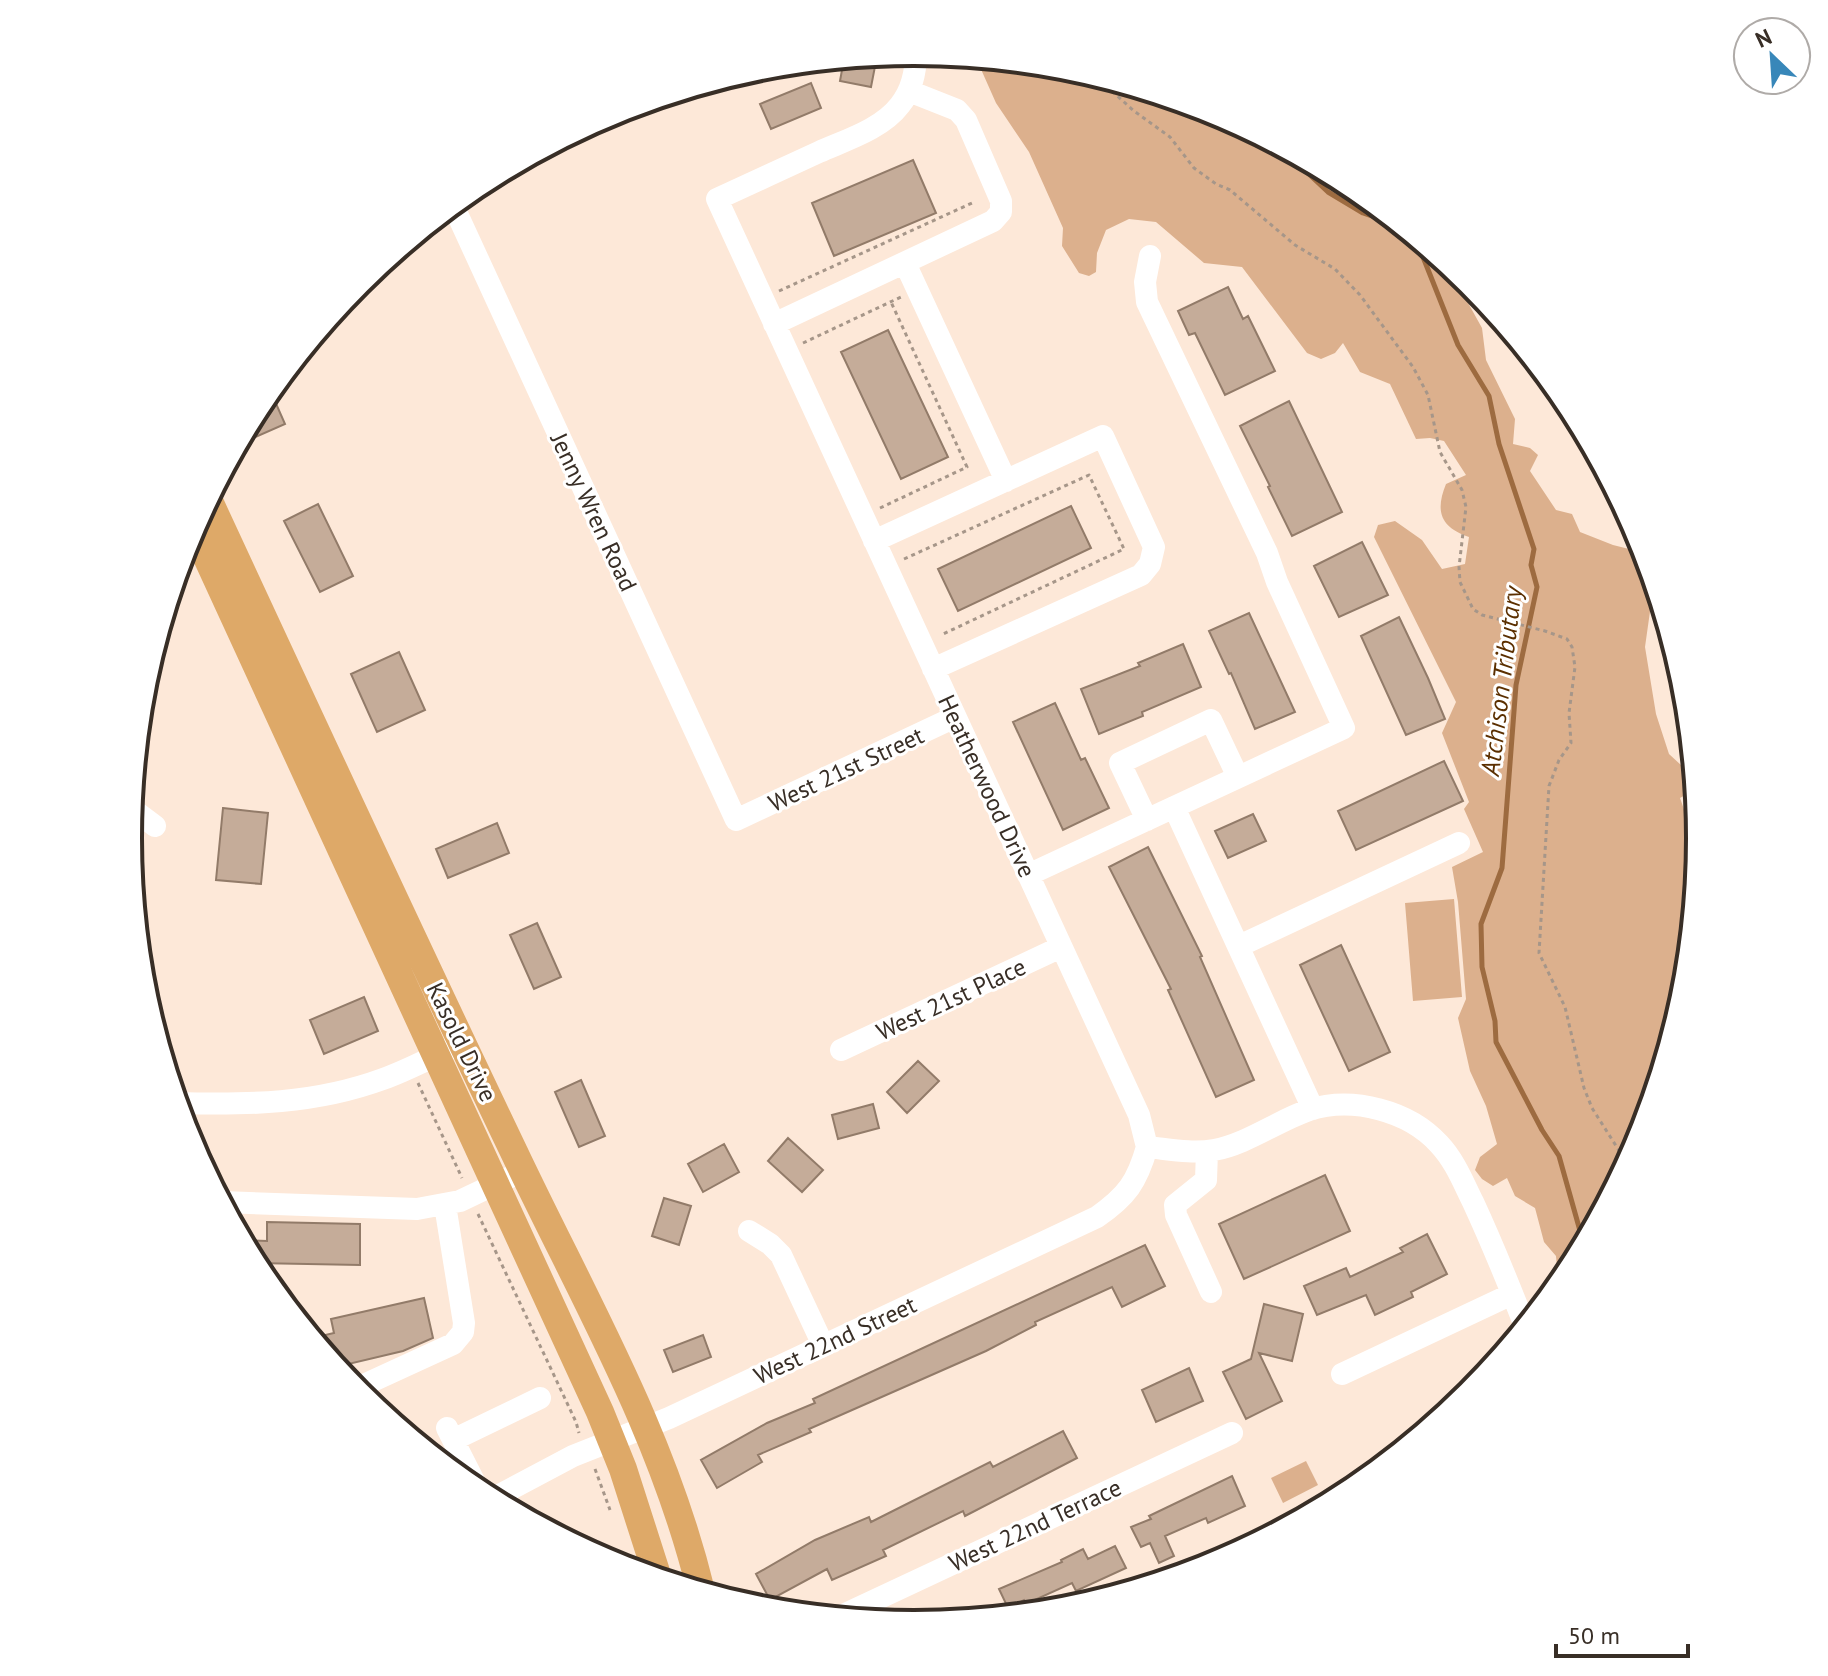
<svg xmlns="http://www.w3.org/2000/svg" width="1828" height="1676" font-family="'PT Sans',sans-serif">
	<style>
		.green { fill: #dcb08d }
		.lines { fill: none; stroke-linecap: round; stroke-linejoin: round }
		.stream { stroke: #9d6b40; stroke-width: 5 }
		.building { fill: #c5ac99; stroke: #927b69; stroke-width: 2 }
		.path { stroke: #a69689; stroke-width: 3; stroke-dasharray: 4 4; stroke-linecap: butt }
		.minor { stroke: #fff; stroke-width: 22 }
		.major { stroke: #dea968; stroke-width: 28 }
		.labels { text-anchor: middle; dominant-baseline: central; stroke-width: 6; stroke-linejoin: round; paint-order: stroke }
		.street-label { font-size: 24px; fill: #382e26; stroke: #fff }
		.water-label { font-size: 26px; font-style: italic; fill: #5b2f00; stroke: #fff }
		.rim { fill: none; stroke: #382e26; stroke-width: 4 }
	</style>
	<rect width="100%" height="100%" fill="#fde8d8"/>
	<path class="green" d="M976 58 1068 67 1215 112 1351 185 1452 267V274L1482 328 1486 360 1515 419 1513 444 1530 448 1538 455 1530 471 1556 510 1572 514 1580 532 1613 545 1645 553 1654 583 1645 647 1656 714 1669 754 1694 777V790L1680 798 1686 815 1698 817 1700 838 1685 992 1640 1139 1562 1282 1558 1278 1556 1256 1544 1242 1535 1208 1515 1196 1507 1178 1493 1186 1482 1179 1475 1170 1480 1157 1497 1144 1486 1106 1470 1071 1458 1018 1466 999 1458 902 1452 867 1483 852 1464 809 1469 802 1442 733 1456 702 1374 537 1378 525 1395 521 1422 540 1442 569 1465 564 1469 537C1440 527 1435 511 1446 484L1466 475 1444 441 1430 438 1416 439 1390 384 1360 372 1343 343 1335 353 1321 359 1307 353 1242 267 1204 263 1156 222 1129 219 1106 230 1097 253 1096 272 1089 276 1079 273 1062 246 1063 228 1029 152 996 103Z
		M1454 899 1462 997 1413 1001 1405 903Z
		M1306 1461 1318 1485 1283 1503 1271 1478Z"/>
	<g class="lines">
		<path class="stream" d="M1279 146 1328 192 1363 213 1392 223 1423 257 1458 345 1489 396 1499 444 1534 549 1531 565 1537 587 1516 685 1502 868 1481 924 1482 967 1495 1021 1496 1042 1542 1130 1559 1156 1584 1245"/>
	</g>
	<path class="building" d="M877 56 871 87 840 81 844 59Z
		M811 83 821 108 771 129 760 104Z
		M913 160 936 213 834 256 812 203Z
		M1228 287 1243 319 1248 316 1275 371 1225 395 1195 333 1189 335 1178 311Z
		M888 330 948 457 901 479 841 352Z
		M270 390 285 424 251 439 246 428Z
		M1289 401 1342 512 1292 536 1268 487 1270 486 1240 426Z
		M318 504 353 576 320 592 284 521Z
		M1071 506 1091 548 958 611 938 569Z
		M1362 542 1388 595 1339 617 1314 566Z
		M1249 613 1295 712 1255 729 1231 673 1229 674 1209 631Z
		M1399 617 1428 678 1445 719 1406 735 1361 636Z
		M1183 644 1201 687 1142 712 1143 716 1099 734 1081 689 1140 666 1138 663Z
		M399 652 425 710 377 732 351 674Z
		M1055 703 1081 760 1085 758 1109 808 1063 830 1013 722Z
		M1444 761 1463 801 1356 850 1338 811Z
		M223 808 268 813 261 884 216 880Z
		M1253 814 1266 841 1228 858 1215 831Z
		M497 823 509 853 448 878 436 849Z
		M1148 847 1202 956 1200 957 1254 1080 1216 1097 1168 990 1171 989 1109 867Z
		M537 923 561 977 534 989 510 935Z
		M1341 945 1390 1052 1349 1071 1300 965Z
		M364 997 378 1031 324 1054 310 1020Z
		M918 1061 939 1081 907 1113 887 1092Z
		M581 1080 605 1136 579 1147 555 1092Z
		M873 1104 879 1128 838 1139 832 1115Z
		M788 1138 823 1170 802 1192 768 1161Z
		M724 1144 739 1172 703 1192 688 1164Z
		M1325 1175 1350 1231 1244 1279 1219 1224Z
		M664 1198 691 1206 679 1245 652 1236Z
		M267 1222 360 1224V1265L254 1263 242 1240 267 1241Z
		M1427 1234 1447 1274 1411 1292 1413 1297 1375 1315 1366 1295 1317 1315 1304 1286 1346 1268 1350 1277 1403 1252 1400 1248Z
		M1145 1245 1165 1286 1122 1307 1112 1287 1035 1322 1036 1325 986 1351 809 1429 811 1432 758 1455 762 1462 717 1488 701 1460 767 1423 815 1403 813 1399Z
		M424 1298 433 1338 403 1351 336 1367 312 1338 334 1333 331 1319Z
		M1264 1304 1303 1314 1292 1361 1259 1353 1282 1401 1246 1419 1223 1372 1251 1359Z
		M703 1335 711 1357 673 1372 664 1350Z
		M1189 1368 1203 1401 1156 1422 1142 1390Z
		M1063 1431 1077 1458 965 1516 963 1511 883 1550 886 1556 832 1580 827 1569 770 1600 756 1574 815 1540 869 1517 871 1522 990 1462 993 1467Z
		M1232 1476 1245 1506 1208 1523 1206 1518 1165 1536 1174 1556 1159 1563 1150 1543 1141 1547 1131 1527 1151 1519 1149 1516Z
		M1115 1546 1126 1568 1076 1591 1072 1583 1026 1604 1024 1600 1008 1608 999 1589 1062 1562 1061 1560 1083 1549 1088 1559Z"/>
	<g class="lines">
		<path class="path" d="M1094 75 1134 111 1170 137 1194 168 1216 184 1230 190 1295 245 1335 269 1360 295 1413 367 1428 395 1440 452 1462 490 1466 507 1459 567 1460 582 1473 609 1482 615 1545 631 1567 639 1572 647 1575 667 1569 713 1571 743 1559 760 1549 786 1539 953 1565 1007 1584 1088 1592 1108 1627 1163
			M779 291 972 203
			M803 343 901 297
			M880 508 967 467 891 302
			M904 559 1089 475 1124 549 941 635
			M418 1083 462 1178
			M478 1214 576 1422 579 1433
			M595 1469 610 1510"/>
		<path class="minor" d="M916 52C916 71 912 90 900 105 882 129 846 140 819 152 785 168 751 183 717 199L1139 1115 1147 1147C1168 1149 1192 1154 1214 1150 1247 1144 1277 1121 1309 1110 1353 1096 1409 1111 1439 1144 1455 1161 1463 1182 1473 1202 1492 1243 1509 1285 1525 1326
			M453 205 736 820 955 717
			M905 263 1006 481
			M774 324 993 221 1001 212V201L966 120 957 110 909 91
			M874 541 1103 436 1154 547 1150 564 1141 575 933 669
			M1174 807 1313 1109
			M131 808 155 826
			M1147 820 1120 763 1211 720 1238 777
			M1028 875 1344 728 1277 582 1267 553 1147 302 1145 282 1150 256
			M1239 946 1459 843
			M841 1050 1061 947
			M177 1103C248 1105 315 1104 383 1079 406 1071 428 1059 450 1049
			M1207 1151 1206 1180 1175 1205 1176 1215 1211 1292
			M222 1202 417 1209 460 1201 523 1171
			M749 1231 770 1244 781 1255 823 1345
			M1342 1374 1512 1294
			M355 1389 453 1344 463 1332 464 1323 445 1205
			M447 1428 480 1493
			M453 1440 540 1398
			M492 1499 573 1456 669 1418 1097 1217C1127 1196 1137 1182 1147 1147
			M839 1617 1232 1433"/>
		<path class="major" d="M208 499C309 717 410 935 514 1152 583 1298 662 1431 701 1591
			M193 527 600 1412 623 1469 658 1578"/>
	</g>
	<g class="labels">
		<g class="street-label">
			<text transform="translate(594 512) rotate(65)">Jenny Wren Road</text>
			<text transform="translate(846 769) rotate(-25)">West 21st Street</text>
			<text transform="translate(987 786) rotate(65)">Heatherwood Drive</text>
			<text transform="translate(951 999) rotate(-25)">West 21st Place</text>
			<text transform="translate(462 1042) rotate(64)">Kasold Drive</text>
			<text transform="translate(835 1340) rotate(-25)">West 22nd Street</text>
			<text transform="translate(1035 1525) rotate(-25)">West 22nd Terrace</text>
		</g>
		<g class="water-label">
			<text transform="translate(1501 681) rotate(-83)">Atchison Tributary</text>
		</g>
	</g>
	<path d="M0 0H1828V1676H0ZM142 838a772 772 0 1 1 1544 0a772 772 0 1 1-1544 0Z" fill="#fff" fill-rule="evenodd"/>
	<path class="rim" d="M142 838a772 772 0 1 1 1544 0a772 772 0 1 1-1544 0Z"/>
	<g transform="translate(1772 56) rotate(335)"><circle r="38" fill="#ffffff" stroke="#afaba8" stroke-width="2"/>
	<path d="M0-6L14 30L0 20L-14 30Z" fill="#3887b9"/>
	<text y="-12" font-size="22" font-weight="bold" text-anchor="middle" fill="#382e26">N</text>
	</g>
	<path d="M1556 1644v12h132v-12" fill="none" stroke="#382e26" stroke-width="4"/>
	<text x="1568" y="1644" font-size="24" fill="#382e26" stroke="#ffffff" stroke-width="6" paint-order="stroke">50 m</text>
</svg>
